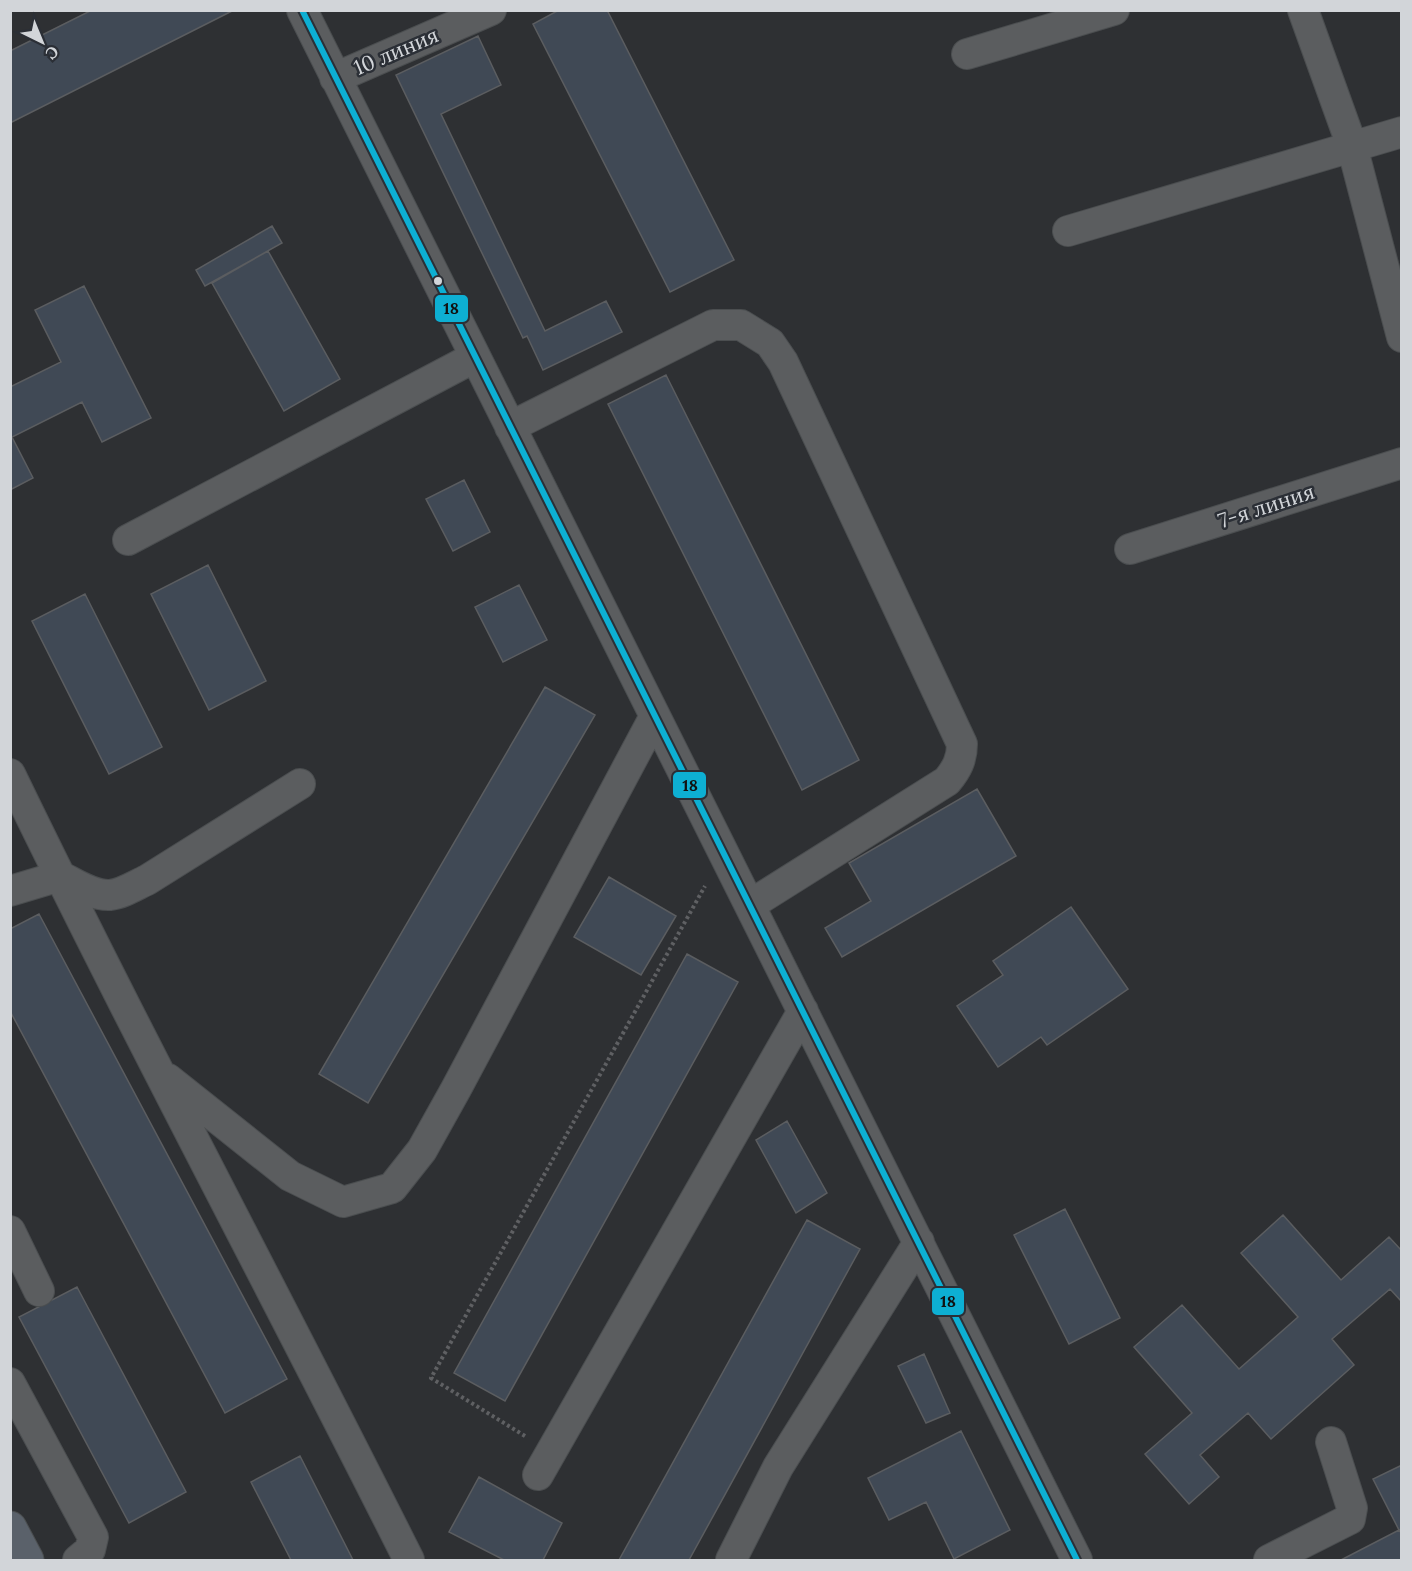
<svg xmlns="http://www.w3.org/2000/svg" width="1412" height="1571" font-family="Lora,serif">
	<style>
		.building { fill: #404955; stroke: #5b5d60; stroke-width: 1.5 }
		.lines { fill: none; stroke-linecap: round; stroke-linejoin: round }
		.minor-casing { stroke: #4b4e50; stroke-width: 32 }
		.major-casing { stroke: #4b4e50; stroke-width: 35 }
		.path { stroke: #5f6063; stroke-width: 4; stroke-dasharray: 3 3; stroke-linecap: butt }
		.minor { stroke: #5b5d5f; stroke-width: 30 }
		.major { stroke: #5a616a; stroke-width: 33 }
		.bus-1-casing { stroke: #2b2f36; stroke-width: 10 }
		.bus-1 { stroke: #0dafd3; stroke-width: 6 }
		.bus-dot { fill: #d2d5d9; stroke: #2b2f36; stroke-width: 2 }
		.labels { text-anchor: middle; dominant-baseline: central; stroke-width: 5; stroke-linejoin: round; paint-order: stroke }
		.street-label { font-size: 21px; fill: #d2d5d9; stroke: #2b2f36 }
		.line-badge { stroke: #2b2f36; stroke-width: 2 }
		.pale-badge-label { font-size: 16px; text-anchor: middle; font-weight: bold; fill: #111 }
	</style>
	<rect width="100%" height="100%" fill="#2e3033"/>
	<path class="building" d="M92 10H234L10 123V51Z
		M559 10H607L734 260 670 292 533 24Z
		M478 36 501 85 441 114 545 331 606 301 622 332 543 370 527 336 523 338 396 75Z
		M272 226 282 243 205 286 196 270Z
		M268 251 340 379 284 411 212 283Z
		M84 286 151 418 102 442 82 402 12 437 33 478 10 490V387L61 362 35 310Z
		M666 375 859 760 802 790 608 404Z
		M464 480 490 532 453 551 426 499Z
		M208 565 266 681 209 710 151 594Z
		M519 585 547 640 503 662 475 607Z
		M85 594 162 747 109 774 32 621Z
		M545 687 595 715 368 1103 319 1074Z
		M977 789 1016 856 842 957 825 928 871 901 849 863Z
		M609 877 676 916 641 975 574 937Z
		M1071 907 1128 989 1047 1045 1041 1037 998 1067 957 1006 1003 975 993 961Z
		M39 914 287 1379 225 1413 10 1011V929Z
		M687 954 738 982 505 1401 454 1373Z
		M787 1121 827 1193 796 1213 756 1140Z
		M1065 1209 1120 1318 1069 1344 1014 1235Z
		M1283 1215 1341 1280 1389 1237 1402 1251V1302L1390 1289 1332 1339 1354 1365 1271 1439 1248 1413 1200 1455 1219 1477 1189 1504 1145 1454 1192 1413 1134 1347 1182 1305 1239 1369 1298 1317 1241 1253Z
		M807 1220 860 1249 689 1560H619Z
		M77 1287 186 1492 129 1523 19 1317Z
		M924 1354 950 1413 926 1423 898 1366Z
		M961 1431 1010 1530 954 1559 926 1502 889 1520 868 1478Z
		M300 1456 353 1560H291L251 1482Z
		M1402 1465V1529L1399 1530 1373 1479Z
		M479 1477 562 1523 543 1560H504L449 1532Z
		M1399 1530 1402 1534V1560H1341Z"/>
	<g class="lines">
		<defs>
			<path id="minor" d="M302 10 1077 1560
				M1303 10 1352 146 1402 337
				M967 54 1114 10
				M335 78 491 10
				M1068 231 1402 132
				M510 427 713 325H741L770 343 783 362 962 744C962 759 957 769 947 781L750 905
				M128 540 475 357
				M1130 549 1402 463
				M10 774C138 1039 278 1298 409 1560
				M10 891 60 876C74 883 93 896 110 895 122 894 136 885 147 880L300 784
				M168 1079 290 1176 343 1202 392 1188 422 1150 456 1089 655 716
				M10 1231 39 1291
				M10 1383 93 1537 90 1550 78 1560
				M538 1475 803 1011
				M731 1560 778 1467 919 1242
				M1269 1560 1350 1519 1352 1508 1331 1442"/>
			<path id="major" d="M10 1528 27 1560"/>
		</defs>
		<use href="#minor" class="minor-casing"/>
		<use href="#major" class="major-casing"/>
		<path class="path" d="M525 1436 431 1378 705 886"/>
		<use href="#minor" class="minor"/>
		<use href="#major" class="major"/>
		<defs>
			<path id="bus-1" d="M302 10 1077 1560"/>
		</defs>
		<use href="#bus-1" class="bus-1-casing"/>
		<use href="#bus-1" class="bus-1"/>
	</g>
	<circle class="bus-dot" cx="438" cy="281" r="5"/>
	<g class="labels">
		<g class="street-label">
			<text transform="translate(396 51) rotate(-23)">10 линия</text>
			<text transform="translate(1266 506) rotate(-18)">7-я линия</text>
		</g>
	</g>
	<g class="line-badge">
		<rect x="434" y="294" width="35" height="29" rx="6" fill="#0dafd3"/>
		<rect x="672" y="771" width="35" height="28" rx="6" fill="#0dafd3"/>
		<rect x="931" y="1287" width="34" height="29" rx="6" fill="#0dafd3"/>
	</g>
	<g class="pale-badge-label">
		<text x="451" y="314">18</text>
		<text x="690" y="791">18</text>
		<text x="948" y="1307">18</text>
	</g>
	<rect width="1412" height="1571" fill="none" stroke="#d2d5d9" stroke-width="24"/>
	<g transform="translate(42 42) rotate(137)" stroke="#2b2f36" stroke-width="4.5" paint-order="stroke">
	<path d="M0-4.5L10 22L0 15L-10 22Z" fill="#d2d5d9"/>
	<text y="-9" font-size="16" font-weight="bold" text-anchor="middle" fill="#d2d5d9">С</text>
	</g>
</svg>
